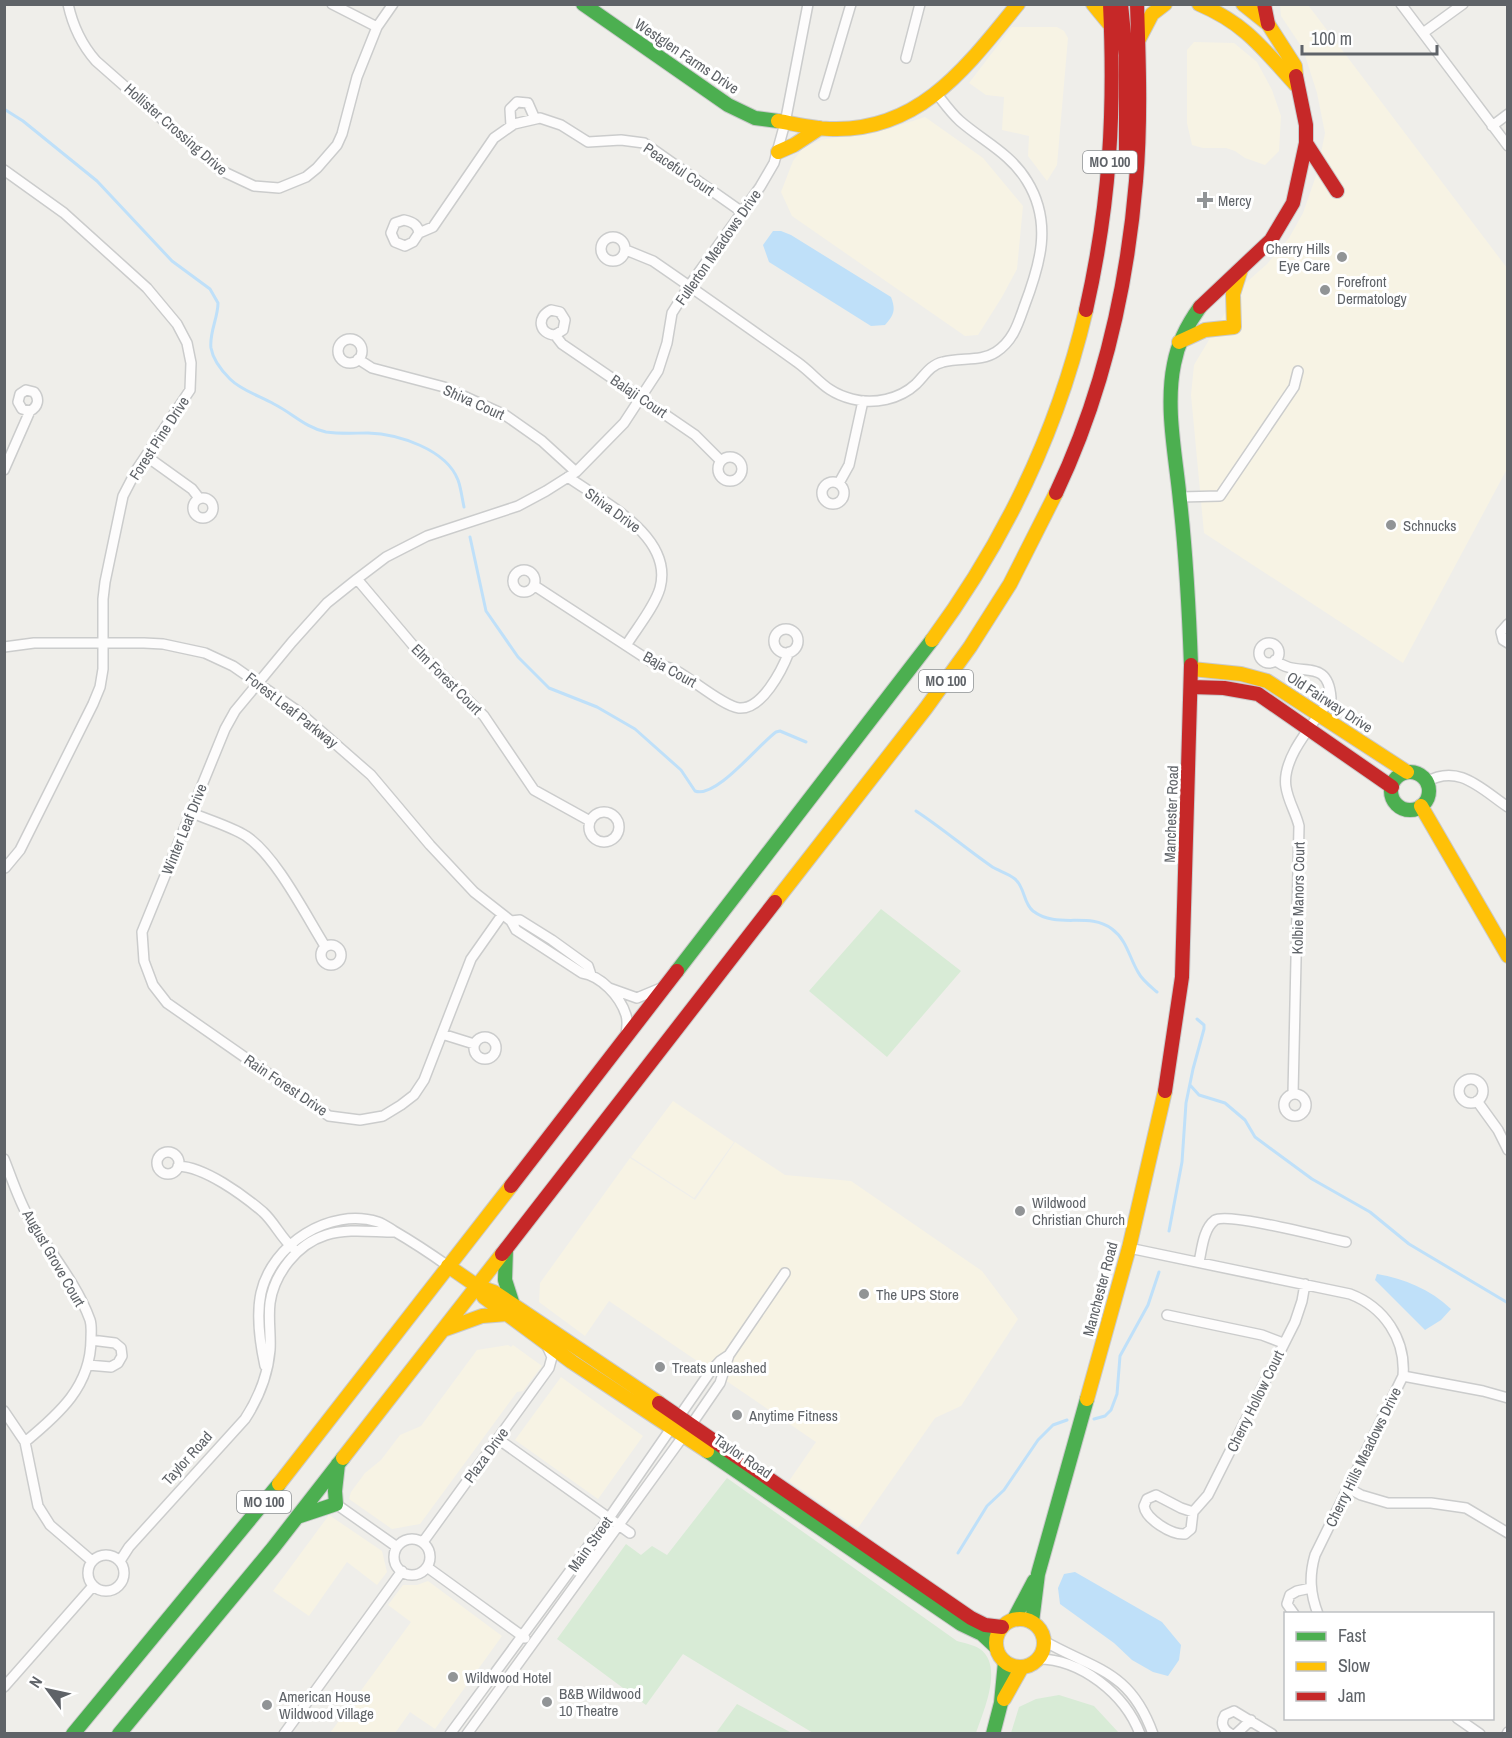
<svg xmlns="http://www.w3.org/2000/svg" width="1512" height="1738" font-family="'Archivo Narrow',sans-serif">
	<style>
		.commercial { fill: #f7f3e4 }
		.green { fill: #d8ebd6 }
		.water { fill: #bfe0f9 }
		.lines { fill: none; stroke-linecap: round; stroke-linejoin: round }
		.stream { stroke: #bfe0f9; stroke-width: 3 }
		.street-casing { stroke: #cbcccc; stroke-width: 12 }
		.fast-casing { stroke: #cacacb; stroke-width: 16 }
		.slow-casing { stroke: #cacacb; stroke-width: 16 }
		.jam-casing { stroke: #cacacb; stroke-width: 16 }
		.street { stroke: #fdfcfc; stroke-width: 9 }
		.fast { stroke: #4caf50; stroke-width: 14 }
		.slow { stroke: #ffc107; stroke-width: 14 }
		.jam { stroke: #c62828; stroke-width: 14 }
		.poi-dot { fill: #919496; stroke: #fff; stroke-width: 2 }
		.labels { text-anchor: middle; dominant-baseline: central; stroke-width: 6; stroke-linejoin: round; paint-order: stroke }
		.shield { fill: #fff; stroke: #8f9295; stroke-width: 1.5 }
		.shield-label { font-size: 14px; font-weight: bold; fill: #5f6368 }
		.street-label { font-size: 15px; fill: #5f6368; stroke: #fff }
		.poi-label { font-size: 15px; fill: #5f6368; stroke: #fff; text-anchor: start }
	</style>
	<rect width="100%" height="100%" fill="#efeeea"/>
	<path class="commercial" d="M1280 5H1308L1507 268V469L1403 663 1204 533 1191 395 1194 365 1240 288 1267 264 1289 238 1303 213 1317 173 1325 133 1317 93 1303 49 1281 16Z
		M1012 27H1057L1064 31 1068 38 1057 165 1047 181 1028 156 1029 136 1002 130 1004 97 986 95 969 83Z
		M1194 42 1234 43 1257 62 1272 90 1281 116 1279 151 1265 165 1245 158 1235 151 1226 148H1203L1192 145 1187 123V50Z
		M925 117 983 158 1023 206 1017 269 1002 297 978 335 965 336 792 216 781 192 793 161 803 148 821 140 888 129Z
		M673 1101 734 1142 694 1198 631 1157Z
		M735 1142 785 1175 851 1181 982 1271 1018 1319 961 1406 935 1418 858 1528 789 1481 816 1442 609 1301 585 1336 539 1302 540 1283 630 1158 695 1200Z
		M508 1345 511 1347 513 1345 542 1366 523 1391 517 1392 420 1524 392 1529 349 1499 351 1492 365 1473 381 1460 400 1435 421 1426 477 1350Z
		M561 1377 643 1436 598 1499 515 1440Z
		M329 1515 382 1551 387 1572 377 1585 347 1562 309 1616 273 1591Z
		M428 1581 502 1636 435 1729 410 1712 395 1733H330L411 1622 388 1605 403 1585H417Z"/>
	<path class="green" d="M881 909 961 971 887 1057 809 991Z
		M727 1478 957 1641C964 1643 974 1645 980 1649 1004 1666 983 1712 976 1733H813L683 1654 646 1705 557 1639 626 1544 641 1555 652 1546 667 1555Z
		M1059 1695 1094 1706 1119 1733H1011L1019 1707 1036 1699Z
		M737 1704 792 1733H716Z"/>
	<path class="water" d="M773 231H781L791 235 891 297C896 310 894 315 885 325L871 326 769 262 763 245Z
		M1377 1274C1405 1279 1430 1289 1451 1309L1441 1320 1425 1330 1375 1280Z
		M1075 1572 1162 1622 1181 1645 1179 1660 1168 1676 1153 1672 1132 1660 1114 1643 1060 1604 1058 1588 1064 1574Z"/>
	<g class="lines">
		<path class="stream" d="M4 109 23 121 97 181 172 261 210 289 218 303C218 318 209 333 211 348 213 360 222 371 230 379 242 391 260 396 274 404 292 413 306 428 326 432 340 434 354 433 368 433 398 434 446 449 458 480 461 488 462 498 464 507
			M470 537 486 611 518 657 549 688 597 707 635 729 681 770 695 791C716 799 758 745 776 732L780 731 806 742
			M916 811C942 828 965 848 991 866 998 871 1008 873 1015 879 1025 887 1023 903 1033 911 1058 930 1088 911 1112 929 1127 940 1129 957 1138 972 1142 980 1150 986 1157 992
			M1190 1085 1199 1095 1225 1103 1245 1120 1255 1137 1312 1179 1370 1212 1409 1244 1508 1303
			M1169 1231 1182 1162 1186 1103 1193 1069 1204 1029V1025L1197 1019
			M1094 1419 1105 1416 1111 1410 1117 1394 1120 1356 1148 1305 1159 1272
			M958 1553 987 1506 1004 1490 1038 1440 1053 1425 1067 1420"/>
		<defs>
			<path id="street" d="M68 4C73 27 81 44 96 61L220 170 254 186 279 188 306 177 317 168 337 145 342 134 357 77 377 27 393 4
				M332 4 377 27
				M1401 4 1508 146
				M1423 33 1463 4
				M906 58 920 4
				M824 95 851 4
				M511 126 510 109 517 102 528 103 535 119
				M1492 126 1508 114
				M4 170 64 213 147 288 177 324 187 343 191 363 190 390 137 469 123 496 105 582 103 599V669L100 687 93 704 20 850 5 868
				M419 233C418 225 413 222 404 220L395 223 391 233 395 242 405 246 413 242 419 233 433 227 494 138 514 124 540 118 561 125 588 142 621 140 644 143 742 212
				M601 249a12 12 0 1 1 24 0a12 12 0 1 1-24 0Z
				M626 250 653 261C701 294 749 328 797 362 818 377 824 392 852 399 874 405 900 399 916 384 925 375 930 365 943 362 961 357 981 362 996 352 1013 341 1018 324 1024 307 1040 265 1053 223 1027 181 1011 154 983 141 960 121 951 113 944 103 937 94
				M555 335 563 330 565 320 560 312 551 310C536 317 539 334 555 335L562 344 695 435 721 461
				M338 351a12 12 0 1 1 24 0a12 12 0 1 1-24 0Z
				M358 359 372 368 444 387 505 415 542 441 576 472
				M146 456 192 489 199 498
				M718 469a12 12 0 1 1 24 0a12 12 0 1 1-24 0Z
				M4 470 30 411C38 407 40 399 34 392L26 390 20 394 18 402 22 409 30 411
				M568 477C603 502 674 536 660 588 655 606 637 628 627 644
				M822 493a11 11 0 1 1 22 0a11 11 0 1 1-22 0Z
				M839 483 849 465 863 401
				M1180 497 1220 496 1294 387 1298 371
				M193 508a10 10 0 1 1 20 0a10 10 0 1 1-20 0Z
				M513 581a11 11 0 1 1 22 0a11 11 0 1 1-22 0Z
				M357 579 417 650 484 716 534 790 590 821
				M535 586 653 663C661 665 669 667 675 670 691 678 723 706 739 708 762 710 782 670 789 652
				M1508 624 1501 632 1503 640 1508 643
				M774 641a12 12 0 1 1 24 0a12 12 0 1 1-24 0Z
				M1259 653a10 10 0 1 1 20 0a10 10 0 1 1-20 0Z
				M4 647 34 643H144L163 644 205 653 233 666 299 712 371 775 430 845 474 892 511 921 516 930 582 973C601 976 620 996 626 1015 628 1021 627 1028 626 1034
				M1275 660C1298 680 1328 655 1331 698 1316 721 1281 757 1286 787 1288 801 1296 813 1299 826L1293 1094
				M1426 782C1459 763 1481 789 1508 807
				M190 812C208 820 230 826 246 836 276 856 305 914 325 946
				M589 827a15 15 0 1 1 30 0a15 15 0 1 1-30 0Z
				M502 915 471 959 424 1080 414 1095 401 1105 383 1116 360 1120 329 1116 167 1003 153 985 144 961 142 932 225 729 235 711 292 642 327 603 357 579 386 557 427 536 518 506 546 491 576 472 624 423 658 371 667 343 672 313 689 286 760 187 774 163 785 123 808 4
				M511 921 520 920 552 940 588 966 591 975
				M321 955a10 10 0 1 1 20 0a10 10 0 1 1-20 0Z
				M609 988 637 998 661 988
				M442 1034 474 1044
				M474 1048a11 11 0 1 1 22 0a11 11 0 1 1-22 0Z
				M1459 1091a12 12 0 1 1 24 0a12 12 0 1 1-24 0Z
				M1284 1105a11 11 0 1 1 22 0a11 11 0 1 1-22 0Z
				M1477 1101 1498 1130 1508 1150
				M157 1163a11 11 0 1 1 22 0a11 11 0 1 1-22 0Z
				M4 1159C12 1179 19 1201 29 1218 49 1251 77 1284 90 1320 92 1326 91 1333 91 1339 91 1386 59 1414 25 1442
				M178 1166C205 1167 243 1195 263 1212 275 1223 281 1238 293 1248
				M1129 1248 1350 1294C1384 1307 1406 1339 1403 1376L1315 1555C1309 1576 1310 1593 1318 1614
				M1199 1262C1202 1249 1203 1229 1215 1220 1228 1212 1326 1238 1346 1242
				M1167 1315 1262 1335 1283 1343
				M729 1355 785 1273
				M88 1365 111 1367 118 1363 122 1356 121 1348 115 1343 91 1340
				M265 1366C260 1343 256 1316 261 1293 272 1244 330 1207 378 1222 384 1224 389 1228 394 1231 413 1242 431 1254 448 1266
				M1403 1376 1483 1391 1508 1398
				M4 1411 25 1442 38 1506 50 1525 92 1561
				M498 1439 630 1533
				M1348 1488 1361 1495 1388 1503H1431L1466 1508 1508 1533
				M336 1504 397 1547
				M1193 1512 1181 1508 1156 1495 1147 1499 1144 1506C1146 1519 1171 1535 1185 1534L1191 1529 1193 1512 1208 1495 1295 1322 1302 1301 1305 1284
				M394 1557a18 18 0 1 1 36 0a18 18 0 1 1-36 0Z
				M423 1542 549 1368 552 1357 546 1344
				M88 1573a18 18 0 1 1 36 0a18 18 0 1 1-36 0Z
				M120 1561 129 1547 245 1419C258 1399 268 1374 270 1350 271 1334 268 1319 270 1303 274 1274 297 1244 326 1235 348 1228 372 1232 395 1232
				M427 1567 525 1638
				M1294 1614 1287 1604 1290 1595 1297 1591 1311 1588
				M1044 1641C1095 1670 1130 1670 1153 1734
				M1038 1659C1081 1659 1125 1694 1140 1734
				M4 1687 93 1586
				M1457 1718 1480 1734
				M284 1734 402 1571
				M450 1734 609 1518 710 1372 720 1361 729 1355 720 1383 687 1431 467 1734
				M1231 1734C1223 1730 1220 1723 1225 1715L1234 1711 1272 1734
				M1236 1734 1251 1720
				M1507 1734 1508 1732"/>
			<path id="fast" d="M583 4 728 105 755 118 778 121
				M1191 665C1189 610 1186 555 1180 501 1176 457 1165 408 1174 364 1178 342 1187 325 1200 307
				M1391 791a19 19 0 1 1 38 0a19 19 0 1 1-38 0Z
				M677 971 932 640
				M506 1249 505 1280 513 1305
				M707 1451 961 1624 982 1634 996 1647
				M297 1517 336 1504 335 1491 338 1464
				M1014 1619 1034 1581
				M1032 1622 1038 1574 1087 1399
				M73 1734 279 1484
				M119 1734 273 1548 343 1458
				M993 1734 1001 1703 1005 1662"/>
			<path id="slow" d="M1093 4 1111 26
				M1199 4C1246 24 1263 49 1296 85
				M1243 4 1268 24 1295 66 1296 76
				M1139 39 1152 14 1165 4
				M778 121C796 124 815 129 833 129 921 131 968 65 1018 4
				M778 152 794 145 820 128
				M1179 342 1205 330 1234 327 1233 294 1241 269
				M932 640C1004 542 1058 430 1086 310
				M1192 669 1241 674 1267 681 1407 772
				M1421 806 1508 956
				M775 902 926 708 970 647 1010 584 1056 493
				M448 1266 477 1286 494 1292 659 1403
				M477 1286 484 1297 572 1362 707 1451
				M443 1330 482 1316 507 1314
				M1087 1399 1129 1248 1165 1091
				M343 1458 502 1254
				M279 1484 511 1186
				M996 1643a24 24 0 1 1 48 0a24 24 0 1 1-48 0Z
				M1004 1699 1022 1667"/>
			<path id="jam" d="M1121 4 1126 55V161
				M1264 4 1268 24
				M1306 143 1337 191
				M1200 307 1271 240 1293 203 1306 143V125L1296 76
				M1086 310C1110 204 1115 112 1110 4
				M1056 493C1102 396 1127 288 1136 181 1141 123 1139 63 1137 4
				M1192 687 1224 688 1258 694 1392 787
				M1165 1091 1182 977 1191 665
				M511 1186 677 971
				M502 1254 775 902
				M659 1403 971 1618 985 1625 1002 1627"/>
		</defs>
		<use href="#street" class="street-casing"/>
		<use href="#fast" class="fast-casing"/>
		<use href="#slow" class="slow-casing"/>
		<use href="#jam" class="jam-casing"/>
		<use href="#street" class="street"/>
		<use href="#fast" class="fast"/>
		<use href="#slow" class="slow"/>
		<use href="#jam" class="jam"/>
	</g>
	<g class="poi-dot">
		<path d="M1202 191h6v6h6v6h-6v6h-6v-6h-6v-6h6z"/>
		<circle cx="1342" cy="257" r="6"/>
		<circle cx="1325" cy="290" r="6"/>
		<circle cx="1391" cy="525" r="6"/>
		<circle cx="1020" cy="1211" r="6"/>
		<circle cx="864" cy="1294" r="6"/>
		<circle cx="660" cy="1367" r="6"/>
		<circle cx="737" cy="1415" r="6"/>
		<circle cx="453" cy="1677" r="6"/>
		<circle cx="547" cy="1702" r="6"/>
		<circle cx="267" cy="1705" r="6"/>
	</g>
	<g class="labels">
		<g class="shield">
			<rect x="1083" y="151" width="54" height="22" rx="4.5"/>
			<rect x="919" y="670" width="54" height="22" rx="4.5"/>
			<rect x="237" y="1491" width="54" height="22" rx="4.5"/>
		</g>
		<g class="shield-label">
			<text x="1110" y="162">MO 100</text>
			<text x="946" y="681">MO 100</text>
			<text x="264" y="1502">MO 100</text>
		</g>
		<g class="street-label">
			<text transform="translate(687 56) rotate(34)">Westglen Farms Drive</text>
			<text transform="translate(176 129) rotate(41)">Hollister Crossing Drive</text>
			<text transform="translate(679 169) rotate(34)">Peaceful Court</text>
			<text transform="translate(718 247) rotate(-55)">Fullerton Meadows Drive</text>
			<text transform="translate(639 396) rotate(34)">Balaji Court</text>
			<text transform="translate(474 402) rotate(24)">Shiva Court</text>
			<text transform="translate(159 438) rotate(-57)">Forest Pine Drive</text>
			<text transform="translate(613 510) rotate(36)">Shiva Drive</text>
			<text transform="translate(670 669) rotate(29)">Baja Court</text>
			<text transform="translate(447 679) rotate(45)">Elm Forest Court</text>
			<text transform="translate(1330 702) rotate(33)">Old Fairway Drive</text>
			<text transform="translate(292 710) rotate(38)">Forest Leaf Parkway</text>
			<text transform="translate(1171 814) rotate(-88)">Manchester Road</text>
			<text transform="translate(184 829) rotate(-68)">Winter Leaf Drive</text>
			<text transform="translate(1298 898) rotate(-89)">Kolbie Manors Court</text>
			<text transform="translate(286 1085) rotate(34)">Rain Forest Drive</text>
			<text transform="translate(54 1258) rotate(60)">August Grove Court</text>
			<text transform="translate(1100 1289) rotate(-75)">Manchester Road</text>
			<text transform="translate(1255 1401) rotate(-64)">Cherry Hollow Court</text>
			<text transform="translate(486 1455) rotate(-54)">Plaza Drive</text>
			<text transform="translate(743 1456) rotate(34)">Taylor Road</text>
			<text transform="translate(1363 1457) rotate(-64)">Cherry Hills Meadows Drive</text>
			<text transform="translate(187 1458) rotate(-48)">Taylor Road</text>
			<text transform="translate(590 1544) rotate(-54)">Main Street</text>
		</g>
		<g class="poi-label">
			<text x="1218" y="200">Mercy</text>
			<text x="1330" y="248" text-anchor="end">Cherry Hills<tspan x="1330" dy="17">Eye Care</tspan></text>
			<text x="1337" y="281">Forefront<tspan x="1337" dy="17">Dermatology</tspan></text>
			<text x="1403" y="525">Schnucks</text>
			<text x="1032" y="1202">Wildwood<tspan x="1032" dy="17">Christian Church</tspan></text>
			<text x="876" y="1294">The UPS Store</text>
			<text x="672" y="1367">Treats unleashed</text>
			<text x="749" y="1415">Anytime Fitness</text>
			<text x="465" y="1677">Wildwood Hotel</text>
			<text x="559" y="1693">B&amp;B Wildwood<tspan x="559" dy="17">10 Theatre</tspan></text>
			<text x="279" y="1696">American House<tspan x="279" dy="17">Wildwood Village</tspan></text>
		</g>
	</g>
	<rect width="1512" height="1738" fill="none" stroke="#5f6368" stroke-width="12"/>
	<rect x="1284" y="1612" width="210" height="108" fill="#ffffff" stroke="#bfc1c3" stroke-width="1.5"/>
	<rect x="1296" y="1632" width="30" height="9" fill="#4caf50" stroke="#bfc1c3" stroke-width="1.5"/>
	<text x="1338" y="1642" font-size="18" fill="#5f6368">Fast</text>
	<rect x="1296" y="1662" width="30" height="9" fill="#ffc107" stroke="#bfc1c3" stroke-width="1.5"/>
	<text x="1338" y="1672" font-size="18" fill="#5f6368">Slow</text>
	<rect x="1296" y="1692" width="30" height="9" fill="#c62828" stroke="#bfc1c3" stroke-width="1.5"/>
	<text x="1338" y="1702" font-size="18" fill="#5f6368">Jam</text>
	<g transform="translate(48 1690) rotate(303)" stroke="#ffffff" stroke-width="4.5" paint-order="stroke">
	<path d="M0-4.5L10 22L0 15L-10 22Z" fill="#5f6368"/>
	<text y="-9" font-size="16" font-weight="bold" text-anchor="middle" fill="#5f6368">N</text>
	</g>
	<path d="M1302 45v9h135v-9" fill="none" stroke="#5f6368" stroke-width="3"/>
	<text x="1311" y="45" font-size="18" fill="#5f6368" stroke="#ffffff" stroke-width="4.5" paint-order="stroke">100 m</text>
</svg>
